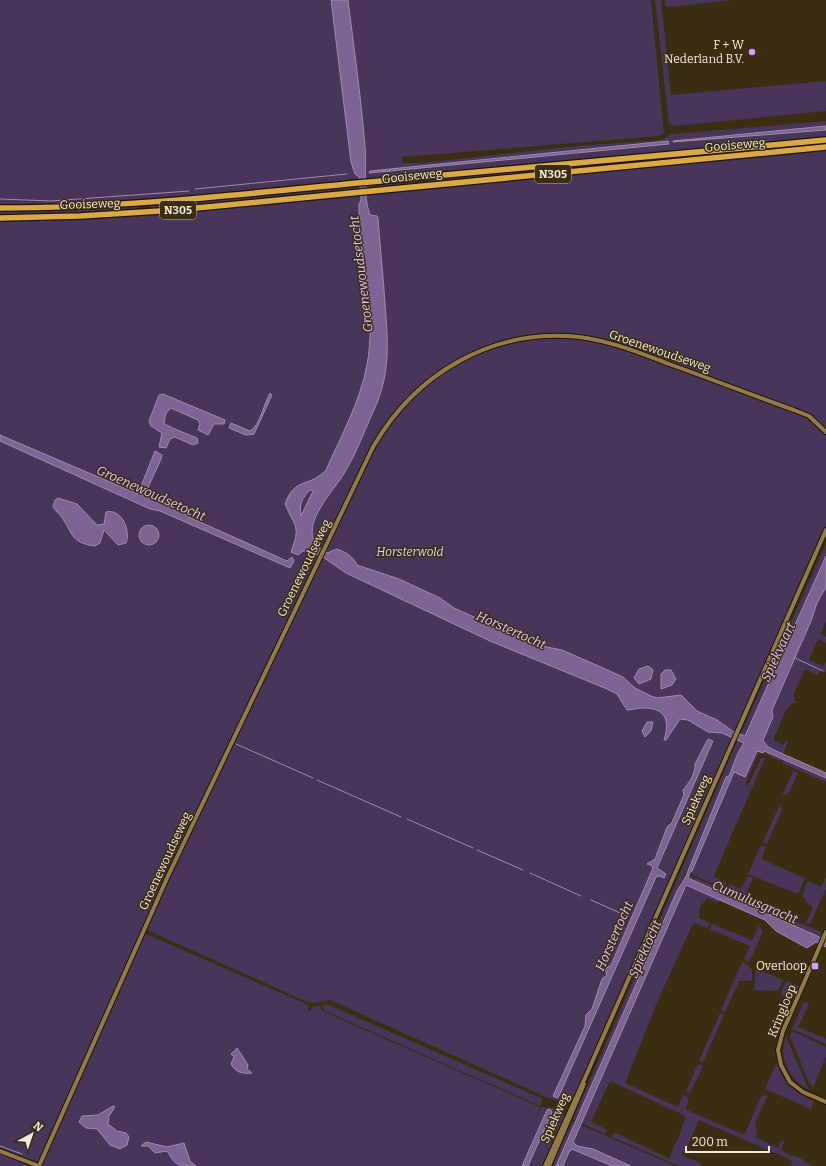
<svg xmlns="http://www.w3.org/2000/svg" width="826" height="1166" font-family="Bitter,serif">
	<style>
		.green { fill: #48355a; fill-rule: evenodd }
		.water { fill: #7d6495; stroke: #a08caa; fill-rule: evenodd }
		.lines { fill: none; stroke-linecap: round; stroke-linejoin: round }
		.stream { stroke: #a08caa; stroke-width: 1 }
		.secondary-casing { stroke: #221500; stroke-width: 6 }
		.highway-casing { stroke: #221500; stroke-width: 8 }
		.secondary { stroke: #947a49; stroke-width: 4 }
		.highway { stroke: #daa947; stroke-width: 5.5 }
		.poi-dot { fill: #d19dfe; stroke: #3b2d12; stroke-width: 1.5 }
		.labels { text-anchor: middle; dominant-baseline: central; stroke-width: 3; stroke-linejoin: round; paint-order: stroke }
		.shield { fill: #3b2d12; stroke: #bcb19e; stroke-width: 1 }
		.shield-label { font-size: 11px; font-weight: bold; fill: #f3eada }
		.poi-label { font-size: 12px; fill: #f3eada; stroke: #3b2d12; text-anchor: end }
		.street-label { font-size: 12px; fill: #f3eada; stroke: #3b2d12 }
		.park-label { font-size: 12px; font-style: italic; fill: #e5cefb; stroke: #3b2d12 }
		.water-label { font-size: 13px; font-style: italic; fill: #e0c1fe; stroke: #3b2d12 }
	</style>
	<rect width="100%" height="100%" fill="#3b2d12"/>
	<path class="green" d="M0 0H651L664 134 659 136 402 157 403 163H422L577 146 661 140 672 134 826 121V126L674 141 673 142 826 130V137L365 180 366 160 355 170 359 180C239 193 120 205 0 206ZM668 141 669 144 369 173 370 171Z
		M655 0H661L671 95 826 81V111L675 126 669 124Z
		M665 0H733L669 7 665 5Z
		M826 141V144L787 149 366 190 365 185Z
		M826 150V526L736 730 734 732 717 720 709 732H718L732 736 731 742 572 1102 566 1104 546 1097 330 1000 314 1003 305 1001 147 930 146 934 304 1003 308 1005V1010L310 1011 313 1006H320L323 1011 329 1014 540 1107 532 1128 541 1107C558 1108 553 1107 565 1117L544 1166H528L552 1112 550 1109 547 1110 522 1166H0V221L360 195 359 204 366 197V194ZM708 739 713 741 657 868 665 874 663 878 659 876 656 877 559 1096 557 1098 553 1096 585 1026 586 1015 592 1009 602 982 607 975 606 969 611 965 653 868 651 864C660 853 661 839 667 827 672 817 686 802 683 790 689 782 692 774 695 764 698 756 705 747 708 739Z
		M360 185V191L150 211V205Z
		M137 205 138 211 0 216V210Z
		M826 544V556L746 735H740Z
		M826 587V621L821 634 826 637V643L818 639 809 660 824 666 826 662V672L820 671 818 675 806 669 804 671 794 694V701L798 703H792L786 710 774 738V740L783 745 786 741 788 742 783 754 767 746 763 740 772 710 811 621 817 603Z
		M738 739 744 743 729 776 726 777 688 870 683 877 576 1121 573 1119Z
		M757 750 781 759 780 761 759 752 745 784 748 786 761 758H765L715 873 714 877 727 883 724 889 689 873 692 871 734 772Z
		M783 760 826 778V782L782 763Z
		M793 771 798 773 789 793 782 796Z
		M780 804 782 810 767 844 763 842Z
		M761 845 766 847 761 859 805 878 798 894 748 874Z
		M689 875 724 890 722 895 689 880Z
		M748 876 753 878 747 891 751 894 748 901 819 931 823 934 821 938 724 895 729 884 741 889Z
		M826 877V889L810 924 806 923 813 907 805 902 806 900 802 896 808 881 821 887Z
		M686 885 720 900 718 903 708 898 700 906 699 918 710 923 707 928 694 923 691 928 658 1000 625 1083 678 1107 683 1095 686 1096 689 1099 686 1108 687 1110 742 1134 745 1133 761 1097 765 1094 767 1097 755 1123 757 1132 755 1137 778 1148 782 1140 784 1142 781 1150 789 1155 798 1157 812 1166H791L793 1162 789 1159 699 1120 687 1147 681 1155 701 1163 702 1166H679L612 1137 613 1134 616 1133 670 1159 673 1147 678 1139 686 1116 610 1081 591 1122 607 1130 605 1134 581 1123Z
		M712 924 752 940 759 926 763 932 749 962 744 959 750 946 710 929Z
		M742 962 748 965 752 970V981H739L725 1012 721 1010Z
		M756 968 783 980 778 991 754 990Z
		M786 981 800 987 796 997 780 995Z
		M804 1002 809 1004 798 1027 826 1039V1044L792 1029Z
		M322 1005H329L543 1099 540 1106 325 1011Z
		M720 1013 724 1015 703 1062 699 1061Z
		M792 1031 826 1047V1056L813 1088 808 1081 790 1036Z
		M787 1034V1039L809 1090C788 1079 777 1056 787 1034Z
		M777 1062C782 1083 796 1093 814 1101L811 1109 765 1089Z
		M698 1064 703 1066 690 1093 686 1091Z
		M572 1121 575 1122 556 1166H552Z
		M581 1125 675 1166H631L593 1149 577 1146 573 1142Z
		M572 1149H574L612 1166H563L569 1152Z"/>
	<path class="water" d="M331 0H348C354 49 361 97 365 146 367 169 362 193 370 215L377 216 378 218C380 246 383 274 385 303 388 343 391 374 373 412 364 432 356 454 345 472 332 494 290 534 327 553L337 549C347 553 353 556 357 565L399 579 440 598 454 608 536 645 562 650 603 668 623 677 635 688 651 696 657 698 681 695 697 711 717 720 734 732 745 736 826 556V587L817 603 811 621 772 710 773 717 763 740 767 746 774 750 826 773V778L764 751 763 753 757 751 745 777 734 772 692 871 690 872 688 878 826 940V947L816 942 807 948 776 931 765 920 686 885 574 1140 573 1142 577 1146 593 1149 631 1166H612L572 1149 569 1152 563 1166H556L677 891 686 876 726 777 729 776 738 753 744 743 722 733 708 732 688 720 680 719 666 740H664C670 720 666 708 643 708 637 708 632 710 627 710L617 694 607 689 490 641 346 573 320 555 303 551 298 555 291 552C301 525 295 528 285 504 295 476 310 488 326 470 341 436 360 402 367 365 376 317 363 265 359 216V204L361 200 359 177 355 174 351 162ZM310 490 313 491 301 516C299 504 302 498 310 490Z
		M826 126V130L673 142V141Z
		M668 141 669 144 369 173 370 171Z
		M270 393 272 395 254 434 246 435 229 428 231 423 250 431C260 426 264 403 270 393Z
		M163 394 225 420 224 424H214L208 435 198 430 200 424 198 420 171 408 166 413 164 423C166 426 190 435 197 438L198 443 193 445 175 437 170 439 166 448 159 447 162 433 151 426 149 421 159 395Z
		M0 435 138 494 155 451 162 455 161 459 146 492 147 495 153 494 156 501 163 504 169 501 176 502 182 512 191 518 287 561 292 557 294 561 290 568 160 511 150 509 0 441Z
		M58 498 77 504 97 525 104 524 106 512C122 508 131 531 126 543L118 545 104 530 100 543 95 546C72 543 73 535 63 519 60 514 56 512 53 507L55 500Z
		M139 535a10 10 0 1 1 20 0a10 10 0 1 1-20 0Z
		M648 666 653 670 651 679 639 684 634 678 639 669Z
		M665 670H671L676 679 672 685 661 689V674Z
		M647 722H653L651 731 645 737 642 731Z
		M708 739 713 741 657 868 666 874 664 878 659 876 656 877 559 1096 557 1098 553 1096 585 1026 586 1015 592 1009 602 979 607 975 605 969 611 965 653 868 651 865 647 864 655 859 667 827 672 822 684 795 683 790C689 783 695 774 695 764Z
		M237 1048 248 1065 247 1069 252 1073C243 1074 236 1073 231 1064L234 1057 231 1054Z
		M113 1106 115 1107 109 1116 108 1124 117 1131 126 1133 129 1137 127 1145 120 1149 110 1145 97 1129 86 1128 79 1122 82 1116 98 1115Z
		M550 1109 552 1112 528 1166H522L547 1110Z
		M146 1142 167 1147 184 1143 190 1161 196 1166C177 1166 176 1166 167 1151L155 1153 148 1146H141Z"/>
	<g class="lines">
		<path class="stream" d="M195 189 347 174
			M0 199 51 201 189 191
			M795 658 823 671
			M236 744 313 778
			M317 780 401 817
			M407 819 473 848
			M477 850 523 870
			M530 873 581 896
			M591 900 627 916
			M0 1146 22 1154"/>
		<defs>
			<path id="secondary" d="M826 932 783 1031 778 1050 781 1065 790 1082 803 1092 826 1102
				M0 1151 39 1166
				M39 1166 168 876 373 447C416 373 492 328 579 337 611 341 640 353 669 364 711 379 752 395 794 410L809 416 826 432
				M545 1166 585 1078 826 530
				M549 1166 584 1084"/>
			<path id="highway" d="M0 208C131 208 260 192 390 180 536 166 681 154 826 140
				M0 218 80 216 176 210 826 147"/>
		</defs>
		<use href="#secondary" class="secondary-casing"/>
		<use href="#highway" class="highway-casing"/>
		<use href="#secondary" class="secondary"/>
		<use href="#highway" class="highway"/>
	</g>
	<g class="poi-dot">
		<circle cx="752" cy="52" r="4"/>
		<rect x="811" y="962" width="8" height="8" rx="2"/>
	</g>
	<g class="labels">
		<g class="shield">
			<rect x="535" y="165" width="36" height="18" rx="3"/>
			<rect x="160" y="201" width="36" height="18" rx="3"/>
		</g>
		<g class="shield-label">
			<text x="553" y="174">N305</text>
			<text x="178" y="210">N305</text>
		</g>
		<g class="poi-label">
			<text x="744" y="45">F + W<tspan x="744" dy="14">Nederland B.V.</tspan></text>
			<text x="807" y="966">Overloop</text>
		</g>
		<g class="street-label">
			<text transform="translate(735 145) rotate(-5)">Gooiseweg</text>
			<text transform="translate(412 176) rotate(-6)">Gooiseweg</text>
			<text transform="translate(90 204) rotate(-2)">Gooiseweg</text>
			<text transform="translate(660 351) rotate(19)">Groenewoudseweg</text>
			<text transform="translate(304 568) rotate(-64)">Groenewoudseweg</text>
			<text transform="translate(696 800) rotate(-66)">Spiekweg</text>
			<text transform="translate(165 861) rotate(-65)">Groenewoudseweg</text>
			<text transform="translate(782 1011) rotate(-68)">Kringloop</text>
			<text transform="translate(555 1118) rotate(-66)">Spiekweg</text>
		</g>
		<g class="park-label">
			<text x="410" y="552">Horsterwold</text>
		</g>
		<g class="water-label">
			<text transform="translate(361 274) rotate(-97)">Groenewoudsetocht</text>
			<text transform="translate(151 493) rotate(24)">Groenewoudsetocht</text>
			<text transform="translate(511 630) rotate(24)">Horstertocht</text>
			<text transform="translate(778 652) rotate(-65)">Spiekvaart</text>
			<text transform="translate(755 902) rotate(23)">Cumulusgracht</text>
			<text transform="translate(614 936) rotate(-66)">Horstertocht</text>
			<text transform="translate(645 949) rotate(-66)">Spiektocht</text>
		</g>
	</g>
	<g transform="translate(32 1134) rotate(40)" stroke="#3b2d12" stroke-width="3" paint-order="stroke">
	<path d="M0-3L7 15L0 10L-7 15Z" fill="#f3eada"/>
	<text y="-6" font-size="11" font-weight="bold" text-anchor="middle" fill="#f3eada">N</text>
	</g>
	<path d="M686 1146v6h83v-6" fill="none" stroke="#f3eada" stroke-width="2"/>
	<text x="692" y="1146" font-size="12" fill="#f3eada" stroke="#3b2d12" stroke-width="3" paint-order="stroke">200 m</text>
</svg>
